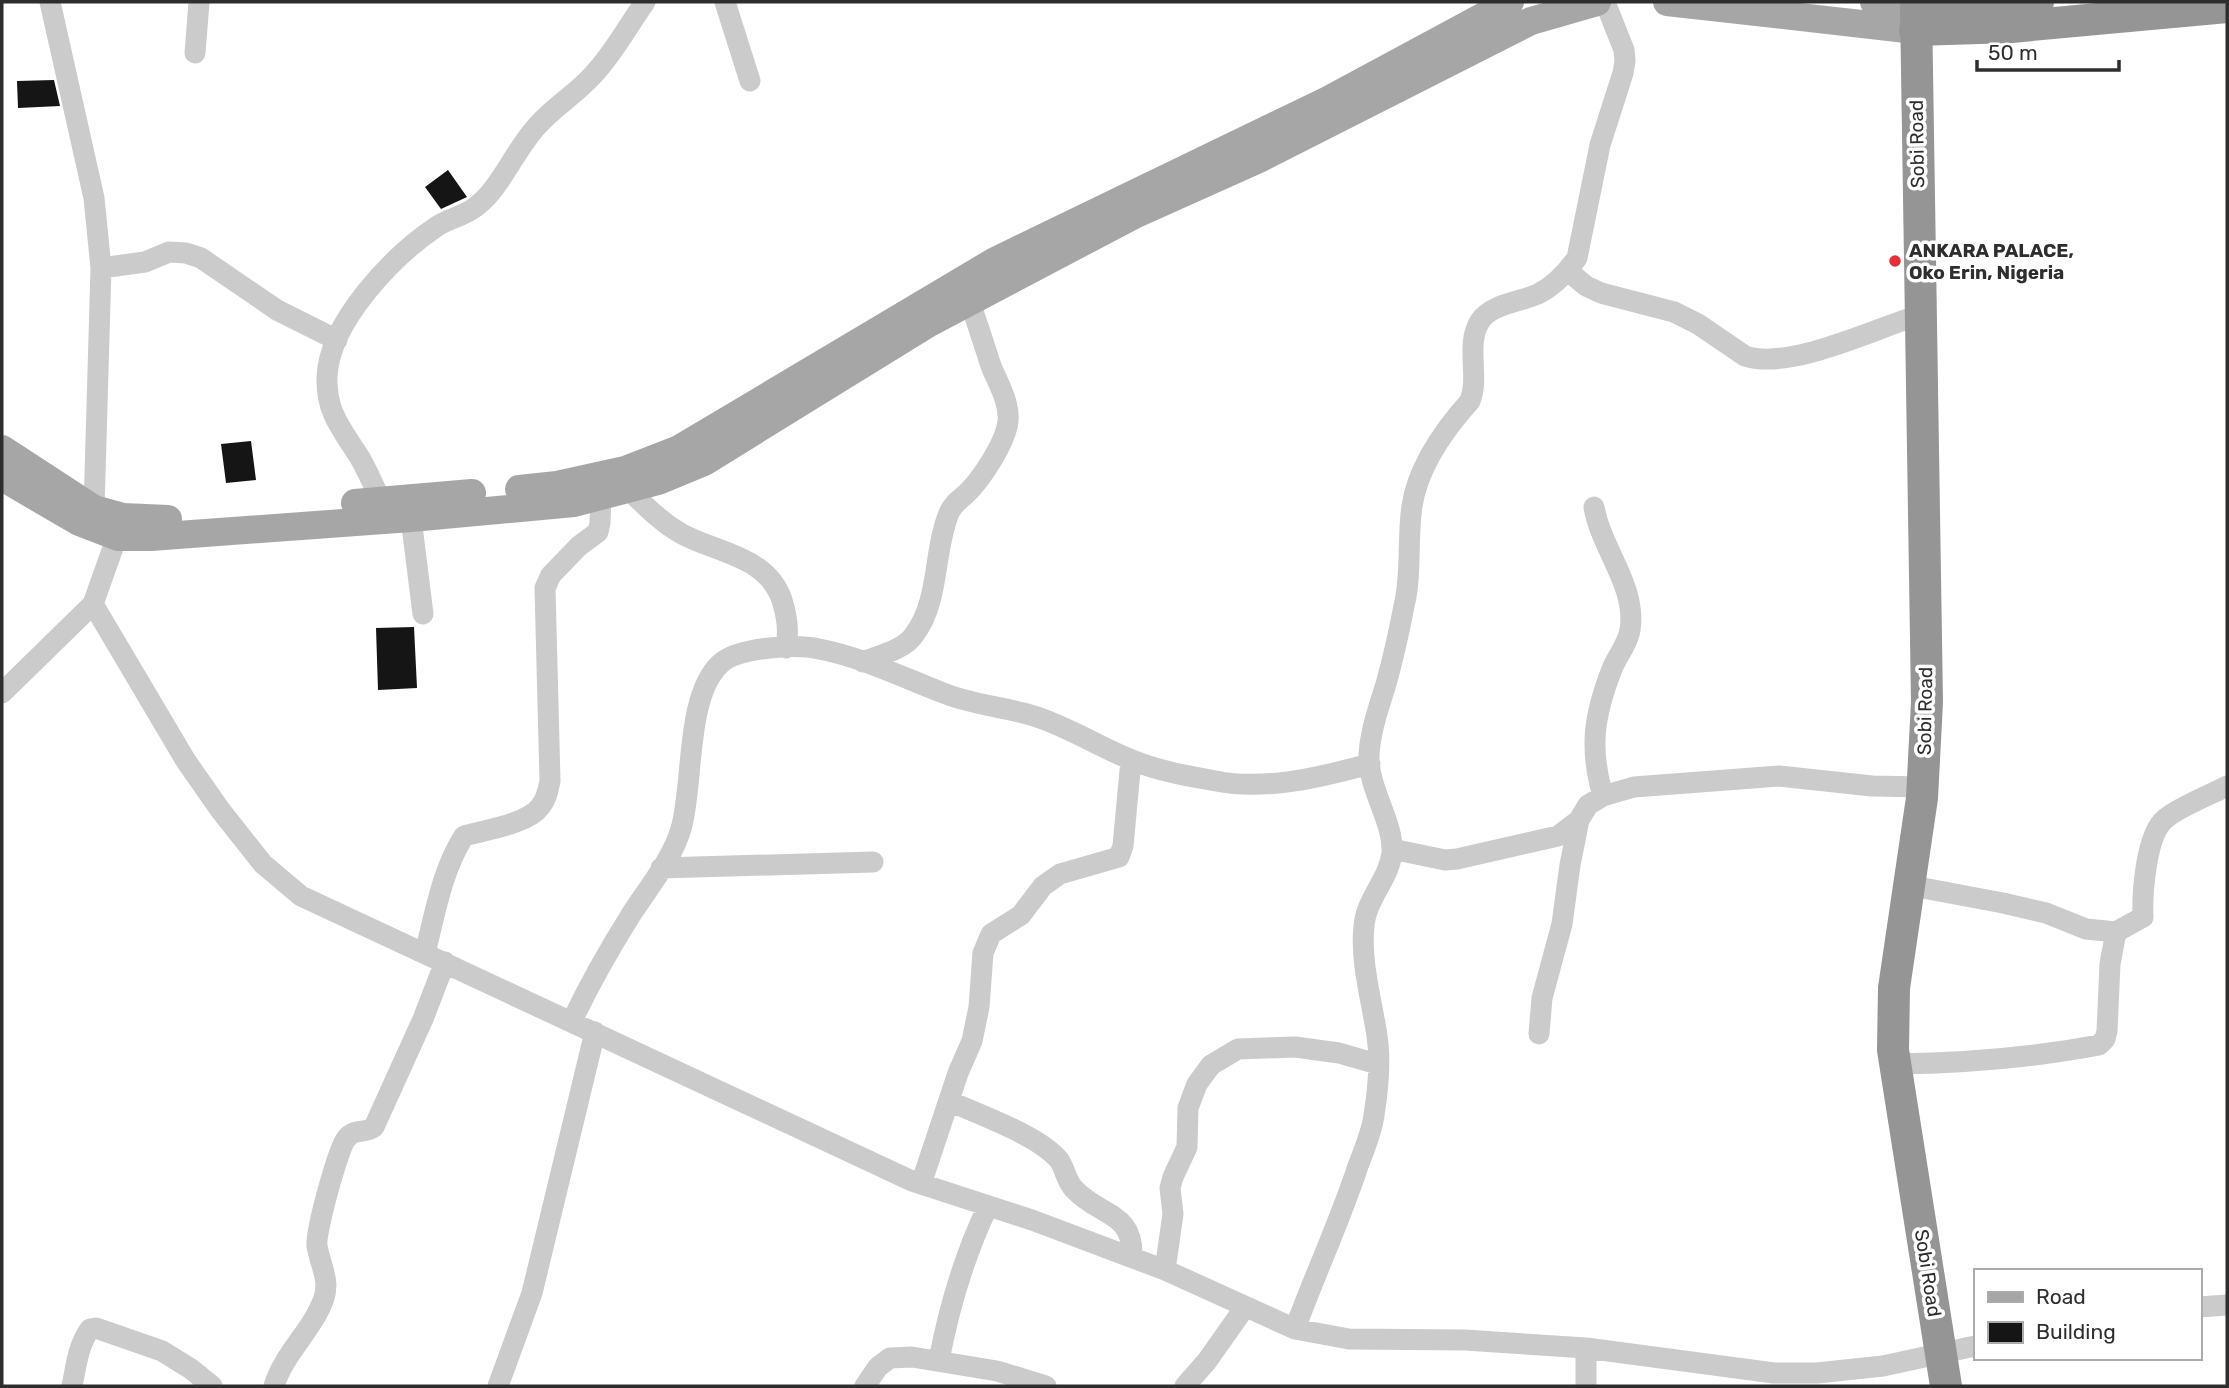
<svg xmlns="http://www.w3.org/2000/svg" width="2229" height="1388" font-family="Rubik,sans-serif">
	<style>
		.building { fill: #151515 }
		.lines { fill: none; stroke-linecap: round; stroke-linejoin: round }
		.minor { stroke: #cbcbcb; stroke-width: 21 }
		.major { stroke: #a6a6a6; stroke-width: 28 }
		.highway { stroke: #959595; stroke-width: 32 }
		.poi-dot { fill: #e92c35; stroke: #fff; stroke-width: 2.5 }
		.labels { text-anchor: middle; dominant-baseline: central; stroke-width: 7; stroke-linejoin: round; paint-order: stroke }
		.street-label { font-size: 19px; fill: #2e2e2e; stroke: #fff }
		.poi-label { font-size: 19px; font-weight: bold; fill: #2e2e2e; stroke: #fff; text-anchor: start }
	</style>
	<rect width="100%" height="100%" fill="#fff"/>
	<path class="building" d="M54 80 60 106 18 108 17 81Z
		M448 170 467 197 441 209 425 187Z
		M251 441 256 480 226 483 221 444Z
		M414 627 417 688 378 690 376 628Z"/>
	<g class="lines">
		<path class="minor" d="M50 2 94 198 101 268 94 509
			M725 2 750 81
			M195 53 199 2
			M101 268 145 262 169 252 186 253 201 258 277 310 337 340
			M1568 271 1586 286 1601 293 1674 312 1698 324 1745 356C1790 371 1875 328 1920 315
			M628 489C645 505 660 522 682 534 717 553 767 556 782 600 787 617 789 630 786 648
			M381 501C374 486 368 472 360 458 342 429 326 413 327 377 329 322 393 256 436 227 449 218 466 216 478 205 501 187 516 148 538 125 555 106 576 94 593 75 613 54 628 26 645 2
			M1594 507C1601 549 1637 586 1630 630 1628 644 1617 656 1612 669 1594 715 1589 748 1603 796
			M411 518 423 614
			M93 604 186 761 221 811 263 864 301 896 912 1181 1032 1220 1165 1270 1295 1329 1349 1339 1465 1340 1586 1348 1774 1373H1817L1883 1366 1975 1346
			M863 662C879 655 904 650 914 635 940 601 933 552 949 513 953 504 958 501 966 494 981 480 1006 442 1008 421 1010 403 998 383 991 366 984 344 977 322 969 300
			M2 693 93 604 121 525
			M1392 849 1445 860 1457 859 1558 836 1579 820
			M661 868 873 862
			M1907 885 2003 903 2046 913 2086 929 2116 932
			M425 953C435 914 442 870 464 836 485 830 527 824 540 807 547 799 548 790 550 781L545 588 551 575 579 546 598 532 600 523 601 496
			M572 1021C590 983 610 948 632 913 649 887 672 859 681 829 694 784 685 697 720 664 737 647 796 644 819 649 862 657 904 678 946 694 974 705 1005 707 1034 716 1069 727 1099 747 1132 760 1158 771 1188 776 1216 781 1266 791 1321 777 1370 764
			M1539 1034 1542 998 1562 924 1570 865 1579 820 1588 805 1603 796 1634 787 1779 776 1872 786 1923 787
			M1895 1064C1964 1063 2031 1058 2099 1045L2105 1039 2107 1031 2110 964 2116 932 2143 917C2142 894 2146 834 2165 819 2179 807 2210 795 2227 786
			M949 1101C980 1115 1038 1135 1059 1160 1065 1168 1066 1181 1074 1189 1100 1217 1134 1211 1132 1258
			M921 1184 958 1073 972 1041 979 1007 983 953 991 934 1021 915 1043 886 1060 874 1119 857 1123 846 1131 760
			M1165 1270 1173 1214 1170 1188 1173 1177 1187 1147 1188 1108 1197 1084 1211 1065 1238 1049 1295 1047 1339 1053 1377 1064
			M2199 1307 2227 1305
			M1295 1329C1315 1274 1340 1221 1358 1166 1364 1150 1372 1132 1374 1115 1378 1090 1381 1061 1377 1036 1372 1001 1360 962 1364 926 1366 899 1389 879 1392 853 1394 822 1368 789 1369 756 1370 731 1379 707 1386 684 1393 659 1399 632 1404 606 1412 574 1407 539 1412 506 1418 466 1444 430 1470 401 1480 376 1465 345 1480 321 1491 304 1520 302 1538 294 1554 286 1567 272 1577 258L1600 145 1623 73 1625 61 1624 50 1605 2
			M939 1360C949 1308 965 1254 988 1206
			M72 1386C76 1367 78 1345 90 1329L96 1328 162 1351 191 1369 212 1386
			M274 1386C284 1353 313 1330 324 1298 330 1280 320 1264 317 1246 315 1233 338 1149 346 1139 354 1128 365 1134 374 1127L423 1019 445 962
			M498 1386 532 1293 595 1032
			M865 1386 878 1367 890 1358 912 1357 997 1371 1046 1386
			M1185 1386 1207 1361 1245 1307
			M1586 1386V1348"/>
		<path class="major" d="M1667 2 1915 30
			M1874 2 1916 7
			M2 449 94 509 123 517 168 519
			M2 477 79 522 118 537H151L411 518 574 503 658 481 704 462 929 323 1134 215 1259 159 1531 21 1597 2
			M519 489 557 485 625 470 679 449 995 261 1328 100 1510 2
			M355 503 472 493"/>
		<path class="highway" d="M1915 30 2011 27 2227 7
			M1946 1386 1893 1050 1894 988 1922 798 1927 702 1916 7 2038 2"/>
	</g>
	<circle class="poi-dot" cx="1895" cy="261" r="7"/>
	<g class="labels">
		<g class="street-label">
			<text transform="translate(1917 144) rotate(-91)">Sobi Road</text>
			<text transform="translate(1925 711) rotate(-89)">Sobi Road</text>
			<text transform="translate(1928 1273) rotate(81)">Sobi Road</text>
		</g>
		<g class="poi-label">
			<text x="1909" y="250">ANKARA PALACE,<tspan x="1909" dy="22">Oko Erin, Nigeria</tspan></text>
		</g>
	</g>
	<rect width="2229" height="1388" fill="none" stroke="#2e2e2e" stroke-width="7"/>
	<rect x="1974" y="1269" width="228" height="91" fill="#ffffff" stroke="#ababab" stroke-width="2"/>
	<rect x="1988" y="1292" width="35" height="10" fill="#a6a6a6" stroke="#ababab" stroke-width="2"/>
	<text x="2036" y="1304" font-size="21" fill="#2e2e2e">Road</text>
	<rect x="1988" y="1322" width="35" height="21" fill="#151515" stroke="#ababab" stroke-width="2"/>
	<text x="2036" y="1339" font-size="21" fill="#2e2e2e">Building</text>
	<path d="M1977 60v10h142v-10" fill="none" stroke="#2e2e2e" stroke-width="3.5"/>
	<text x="1988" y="60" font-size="21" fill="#2e2e2e" stroke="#ffffff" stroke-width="5" paint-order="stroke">50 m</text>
</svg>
